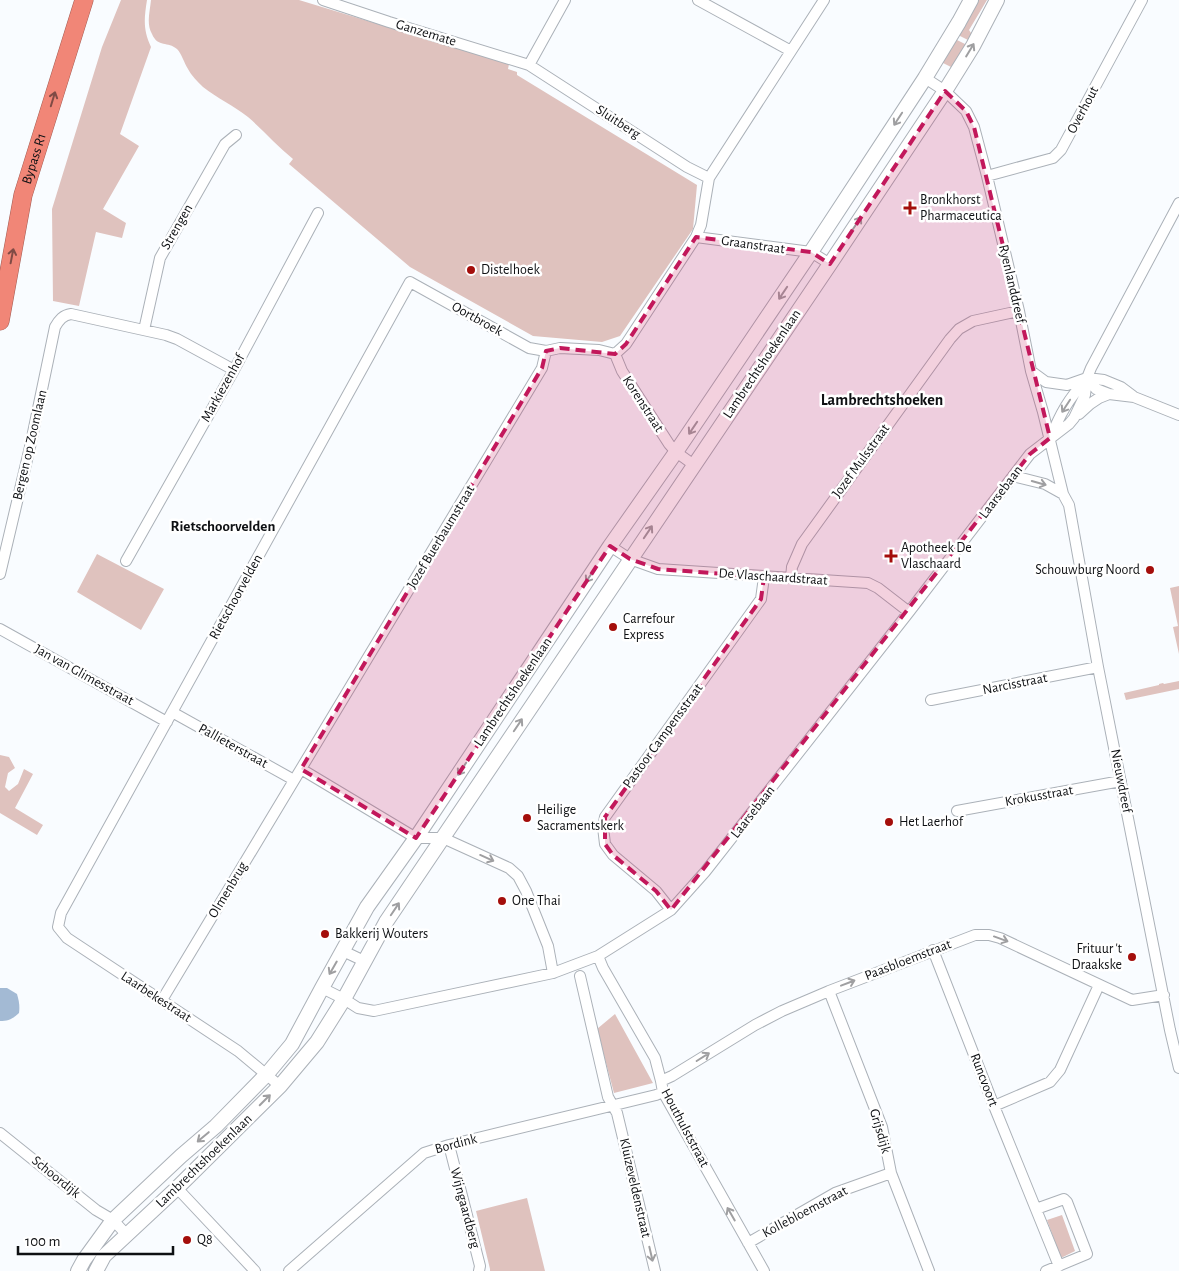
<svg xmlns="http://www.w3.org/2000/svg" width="1179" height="1271" font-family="'Alegreya Sans',sans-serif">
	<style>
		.green { fill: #dfc2be }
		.water { fill: #a3bad4 }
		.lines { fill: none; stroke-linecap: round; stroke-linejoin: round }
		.street-casing { stroke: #abb1b8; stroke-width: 12 }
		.secondary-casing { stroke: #abb1b8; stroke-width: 16 }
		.highway-casing { stroke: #a25d54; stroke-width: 19 }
		.street { stroke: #fff; stroke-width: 10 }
		.secondary { stroke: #fff; stroke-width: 14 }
		.highway { stroke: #f18677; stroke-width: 18 }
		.oneway { stroke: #9f9fa1 }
		.oneway2 { stroke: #804b45 }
		.marked { fill: #c2185b; fill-opacity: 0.2; stroke: #c2185b; stroke-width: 4; stroke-dasharray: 10 6; stroke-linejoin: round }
		.poi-dot { fill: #a40e0b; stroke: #fff; stroke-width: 2 }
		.labels { text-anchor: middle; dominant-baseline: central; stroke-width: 5; stroke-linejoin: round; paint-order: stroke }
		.street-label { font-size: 14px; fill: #0e1013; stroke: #fff }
		.poi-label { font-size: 14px; fill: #0e1013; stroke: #fff; text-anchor: start }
		.neighbourhood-label { font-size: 15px; font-weight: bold; fill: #0e1013; stroke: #fff }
		.quarter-label { font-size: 16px; font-weight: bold; fill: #0e1013; stroke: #fff }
	</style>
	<rect width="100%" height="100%" fill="#f9fcff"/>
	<path class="green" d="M121 0H147C144 19 143 30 151 47L120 134 139 146 103 209 126 223 122 238 96 232 79 306 53 301 52 209 102 47Z
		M151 0H299L509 64 508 69 517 72V75L697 185 693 229 620 336 602 342 533 336 410 267 289 164 293 159C277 146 264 131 248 117 234 106 217 98 203 87 198 82 191 75 188 69 184 63 182 54 177 49 168 41 158 48 152 34 146 24 150 11 151 0Z
		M977 0H987L969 30 973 36 970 41 958 35Z
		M955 39 967 45 953 68 941 62Z
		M97 554 164 589 141 630 77 592Z
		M1179 586V654L1173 627 1178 626 1170 588Z
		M1179 681V689L1126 700 1124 693 1159 685V684L1163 683 1164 684Z
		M0 755 9 757 15 768 8 773 5 787 9 791 18 784 24 769 33 774 15 808 43 825 37 835 0 813Z
		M615 1014 653 1083 614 1093 597 1029Z
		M527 1198 545 1271H490V1269L476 1211Z
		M1062 1215 1075 1251 1061 1258 1047 1220Z"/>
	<path class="water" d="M0 988H7L17 994C19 1001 20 1006 19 1013 13 1019 8 1021 0 1021Z"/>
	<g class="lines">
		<defs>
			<path id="street" d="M323 0 389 22 529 65 687 167 709 178
				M698 0 791 51
				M529 65 565 0
				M925 78 945 91 966 111 974 127 987 176 1019 311 1031 371 1043 412 1063 494 1069 505 1098 667 1170 1030 1179 1068
				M987 176 1053 158 1061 150 1142 0
				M696 237 811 252 830 264
				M144 330 160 258 225 144 236 135
				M615 354 626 344 696 237 701 225 709 178 824 0
				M615 354 622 371 669 444 676 452 694 465
				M1031 371 1046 382 1067 385 1087 378 1104 380 1121 387 1133 396
				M1087 378 1096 389 1109 394
				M1079 414 1090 404 1099 398 1109 394 1134 397 1179 415
				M1051 437C1060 414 1069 398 1086 380
				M1013 476 1045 484 1063 494
				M610 546 630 559 658 569 868 583 878 588 909 612
				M126 561 234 370 318 213
				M0 574 30 447 55 327C59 320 63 315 71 314L166 335 177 339 234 370
				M791 578 792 567 802 544 950 339 959 329 973 321 1019 311
				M0 629 167 722
				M931 700 1098 667
				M172 712 294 780
				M301 769 416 838H443L509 868 518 876 526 891 548 946 553 973
				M957 811 1121 781
				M671 910 656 891 613 855 605 844 603 827 605 817 761 599 764 577
				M933 950 994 1106 1059 1266
				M343 951 364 961
				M598 956 603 968 655 1058 661 1081 663 1092 764 1271
				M580 976 608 1097 617 1113 655 1271
				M322 988 344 999 358 1008 374 1011 553 973 598 956 671 910 705 872 909 612 1030 454 1069 424 1074 418 1085 395 1087 378 1091 368 1179 203
				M829 991 882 1127 891 1173 929 1271
				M162 1000 542 368 546 351
				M661 1081 672 1076 755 1025 782 1011 829 991 975 935H989L1000 938 1132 1000 1164 995
				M280 1086 238 1051 67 938 58 927 61 913 410 282 529 348 546 351 560 348 599 350 615 354
				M994 1106 1050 1082 1060 1070 1099 985
				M0 1133 96 1210 113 1220 126 1234
				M449 1145 480 1266 479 1271
				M177 1188 255 1271
				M1036 1209 1064 1199 1067 1202 1087 1254 1046 1271
				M748 1243 835 1193 891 1173
				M289 1271 424 1153 449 1145 656 1095 663 1092"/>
			<path id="secondary" d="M78 1271 84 1260 113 1220 181 1156 216 1126 267 1074 292 1044 322 988 367 907 416 838 610 546 676 452 811 252 925 78 959 22 971 0
				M96 1271 104 1256 177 1188 280 1086 317 1042 344 999 386 922 830 264 945 91 973 46 997 0"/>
			<g id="highway">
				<path id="s1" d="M0 321 23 195 84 0"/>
			</g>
		</defs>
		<use href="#street" class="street-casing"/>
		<use href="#secondary" class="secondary-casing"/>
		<use href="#highway" class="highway-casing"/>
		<use href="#street" class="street"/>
		<use href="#secondary" class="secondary"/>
		<use href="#highway" class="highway"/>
	</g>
	<defs><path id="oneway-shaft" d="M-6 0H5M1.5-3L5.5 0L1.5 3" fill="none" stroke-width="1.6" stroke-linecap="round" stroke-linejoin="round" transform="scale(1.25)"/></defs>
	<g class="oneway">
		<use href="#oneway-shaft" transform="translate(970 50) rotate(-59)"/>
		<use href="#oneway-shaft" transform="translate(898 119) rotate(123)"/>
		<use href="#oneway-shaft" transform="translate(857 223) rotate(-56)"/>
		<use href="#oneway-shaft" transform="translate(783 293) rotate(124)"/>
		<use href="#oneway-shaft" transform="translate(1066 406) rotate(123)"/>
		<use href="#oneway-shaft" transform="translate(693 428) rotate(124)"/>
		<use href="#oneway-shaft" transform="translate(1039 483) rotate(16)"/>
		<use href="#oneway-shaft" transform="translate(648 532) rotate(-56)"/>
		<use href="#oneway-shaft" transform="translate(590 576) rotate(124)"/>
		<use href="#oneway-shaft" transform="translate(518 725) rotate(-56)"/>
		<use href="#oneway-shaft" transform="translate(462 769) rotate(124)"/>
		<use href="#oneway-shaft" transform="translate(487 858) rotate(24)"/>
		<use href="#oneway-shaft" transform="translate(395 909) rotate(-56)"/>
		<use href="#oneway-shaft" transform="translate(1001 939) rotate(20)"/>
		<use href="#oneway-shaft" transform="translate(333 968) rotate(120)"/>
		<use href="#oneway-shaft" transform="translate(848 983) rotate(-21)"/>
		<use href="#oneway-shaft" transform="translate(703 1057) rotate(-32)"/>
		<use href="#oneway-shaft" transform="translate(265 1100) rotate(-45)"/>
		<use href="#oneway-shaft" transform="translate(203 1137) rotate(140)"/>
		<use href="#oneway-shaft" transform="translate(731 1214) rotate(-120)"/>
		<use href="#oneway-shaft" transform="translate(651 1254) rotate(77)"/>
	</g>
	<g class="oneway2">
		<use href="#oneway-shaft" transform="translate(53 99) rotate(-73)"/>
		<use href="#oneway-shaft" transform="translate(12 256) rotate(-79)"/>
	</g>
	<path class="marked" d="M945 91 966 111 974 127 1050 438 1030 454 671 910 656 891 613 855 605 844V817L761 599 764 577 658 569 630 559 610 546 416 838 301 769 542 368 546 351 560 348 615 354 626 344 696 237 811 252 830 264Z"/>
	<g class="poi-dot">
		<path d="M907.5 200.5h5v5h5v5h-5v5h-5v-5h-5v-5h5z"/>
		<circle cx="471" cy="270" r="5"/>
		<path d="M888.5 548.5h5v5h5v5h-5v5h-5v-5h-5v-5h5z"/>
		<circle cx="1150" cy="570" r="5"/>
		<circle cx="613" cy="627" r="5"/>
		<circle cx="527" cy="818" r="5"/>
		<circle cx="889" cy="822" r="5"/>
		<circle cx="502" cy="901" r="5"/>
		<circle cx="325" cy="934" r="5"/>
		<circle cx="1132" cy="957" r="5"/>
		<circle cx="187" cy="1240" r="5"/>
	</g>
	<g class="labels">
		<g class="street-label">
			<text transform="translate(426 33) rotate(17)">Ganzemate</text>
			<text transform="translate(1083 110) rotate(-62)">Overhout</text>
			<text transform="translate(618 122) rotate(33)">Sluitberg</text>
			<text stroke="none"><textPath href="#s1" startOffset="166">Bypass R1</textPath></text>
			<text transform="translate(177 227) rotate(-60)">Strengen</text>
			<text transform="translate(753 245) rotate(8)">Graanstraat</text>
			<text transform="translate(1012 284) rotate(77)">Ryenlanddreef</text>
			<text transform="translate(477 319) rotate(29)">Oortbroek</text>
			<text transform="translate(762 364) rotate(-56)">Lambrechtshoekenlaan</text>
			<text transform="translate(223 388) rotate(-61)">Markiezenhof</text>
			<text transform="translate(643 404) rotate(57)">Korenstraat</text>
			<text transform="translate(30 445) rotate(-77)">Bergen op Zoomlaan</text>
			<text transform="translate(861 461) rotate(-54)">Jozef Mulsstraat</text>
			<text transform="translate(1001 492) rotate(-53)">Laarsebaan</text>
			<text transform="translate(441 537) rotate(-59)">Jozef Buerbaumstraat</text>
			<text transform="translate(773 577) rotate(4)">De Vlaschaardstraat</text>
			<text transform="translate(236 597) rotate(-61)">Rietschoorvelden</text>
			<text transform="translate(84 675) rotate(29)">Jan van Glimesstraat</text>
			<text transform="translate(1015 684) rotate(-11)">Narcisstraat</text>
			<text transform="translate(513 692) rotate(-56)">Lambrechtshoekenlaan</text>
			<text transform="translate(663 736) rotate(-54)">Pastoor Campensstraat</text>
			<text transform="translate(233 746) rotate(29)">Pallieterstraat</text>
			<text transform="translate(1121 781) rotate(79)">Nieuwdreef</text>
			<text transform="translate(1039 796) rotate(-10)">Krokusstraat</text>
			<text transform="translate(753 812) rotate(-52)">Laarsebaan</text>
			<text transform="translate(228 890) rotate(-59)">Olmenbrug</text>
			<text transform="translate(908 960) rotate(-21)">Paasbloemstraat</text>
			<text transform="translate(156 997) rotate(33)">Laarbekestraat</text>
			<text transform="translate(984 1080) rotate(69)">Runcvoort</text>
			<text transform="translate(685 1128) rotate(62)">Houthulststraat</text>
			<text transform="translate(880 1131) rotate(74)">Grijsdijk</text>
			<text transform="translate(456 1144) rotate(-15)">Bordink</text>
			<text transform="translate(204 1161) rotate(-44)">Lambrechtshoekenlaan</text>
			<text transform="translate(56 1177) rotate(39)">Schoordijk</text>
			<text transform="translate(635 1188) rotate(77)">Kluizeveldenstraat</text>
			<text transform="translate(465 1208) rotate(75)">Wijngaardberg</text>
			<text transform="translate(805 1212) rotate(-28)">Kollebloemstraat</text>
		</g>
		<g class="poi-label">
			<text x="920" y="200">Bronkhorst<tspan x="920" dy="16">Pharmaceutica</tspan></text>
			<text x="481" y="270">Distelhoek</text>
			<text x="901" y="548">Apotheek De<tspan x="901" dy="16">Vlaschaard</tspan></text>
			<text x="1140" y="570" text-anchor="end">Schouwburg Noord</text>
			<text x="623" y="619">Carrefour<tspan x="623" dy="16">Express</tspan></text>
			<text x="537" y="810">Heilige<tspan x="537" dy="16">Sacramentskerk</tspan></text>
			<text x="899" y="822">Het Laerhof</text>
			<text x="512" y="901">One Thai</text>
			<text x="335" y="934">Bakkerij Wouters</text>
			<text x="1122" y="949" text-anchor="end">Frituur 't<tspan x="1122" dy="16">Draakske</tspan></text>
			<text x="197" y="1240">Q8</text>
		</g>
		<g class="neighbourhood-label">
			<text x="223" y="526">Rietschoorvelden</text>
		</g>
		<g class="quarter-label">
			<text x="882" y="400">Lambrechtshoeken</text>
		</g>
	</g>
	<path d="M18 1246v8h155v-8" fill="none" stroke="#0e1013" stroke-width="2.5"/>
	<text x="25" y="1246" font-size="15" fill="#0e1013" stroke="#ffffff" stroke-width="4" paint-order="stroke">100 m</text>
</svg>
